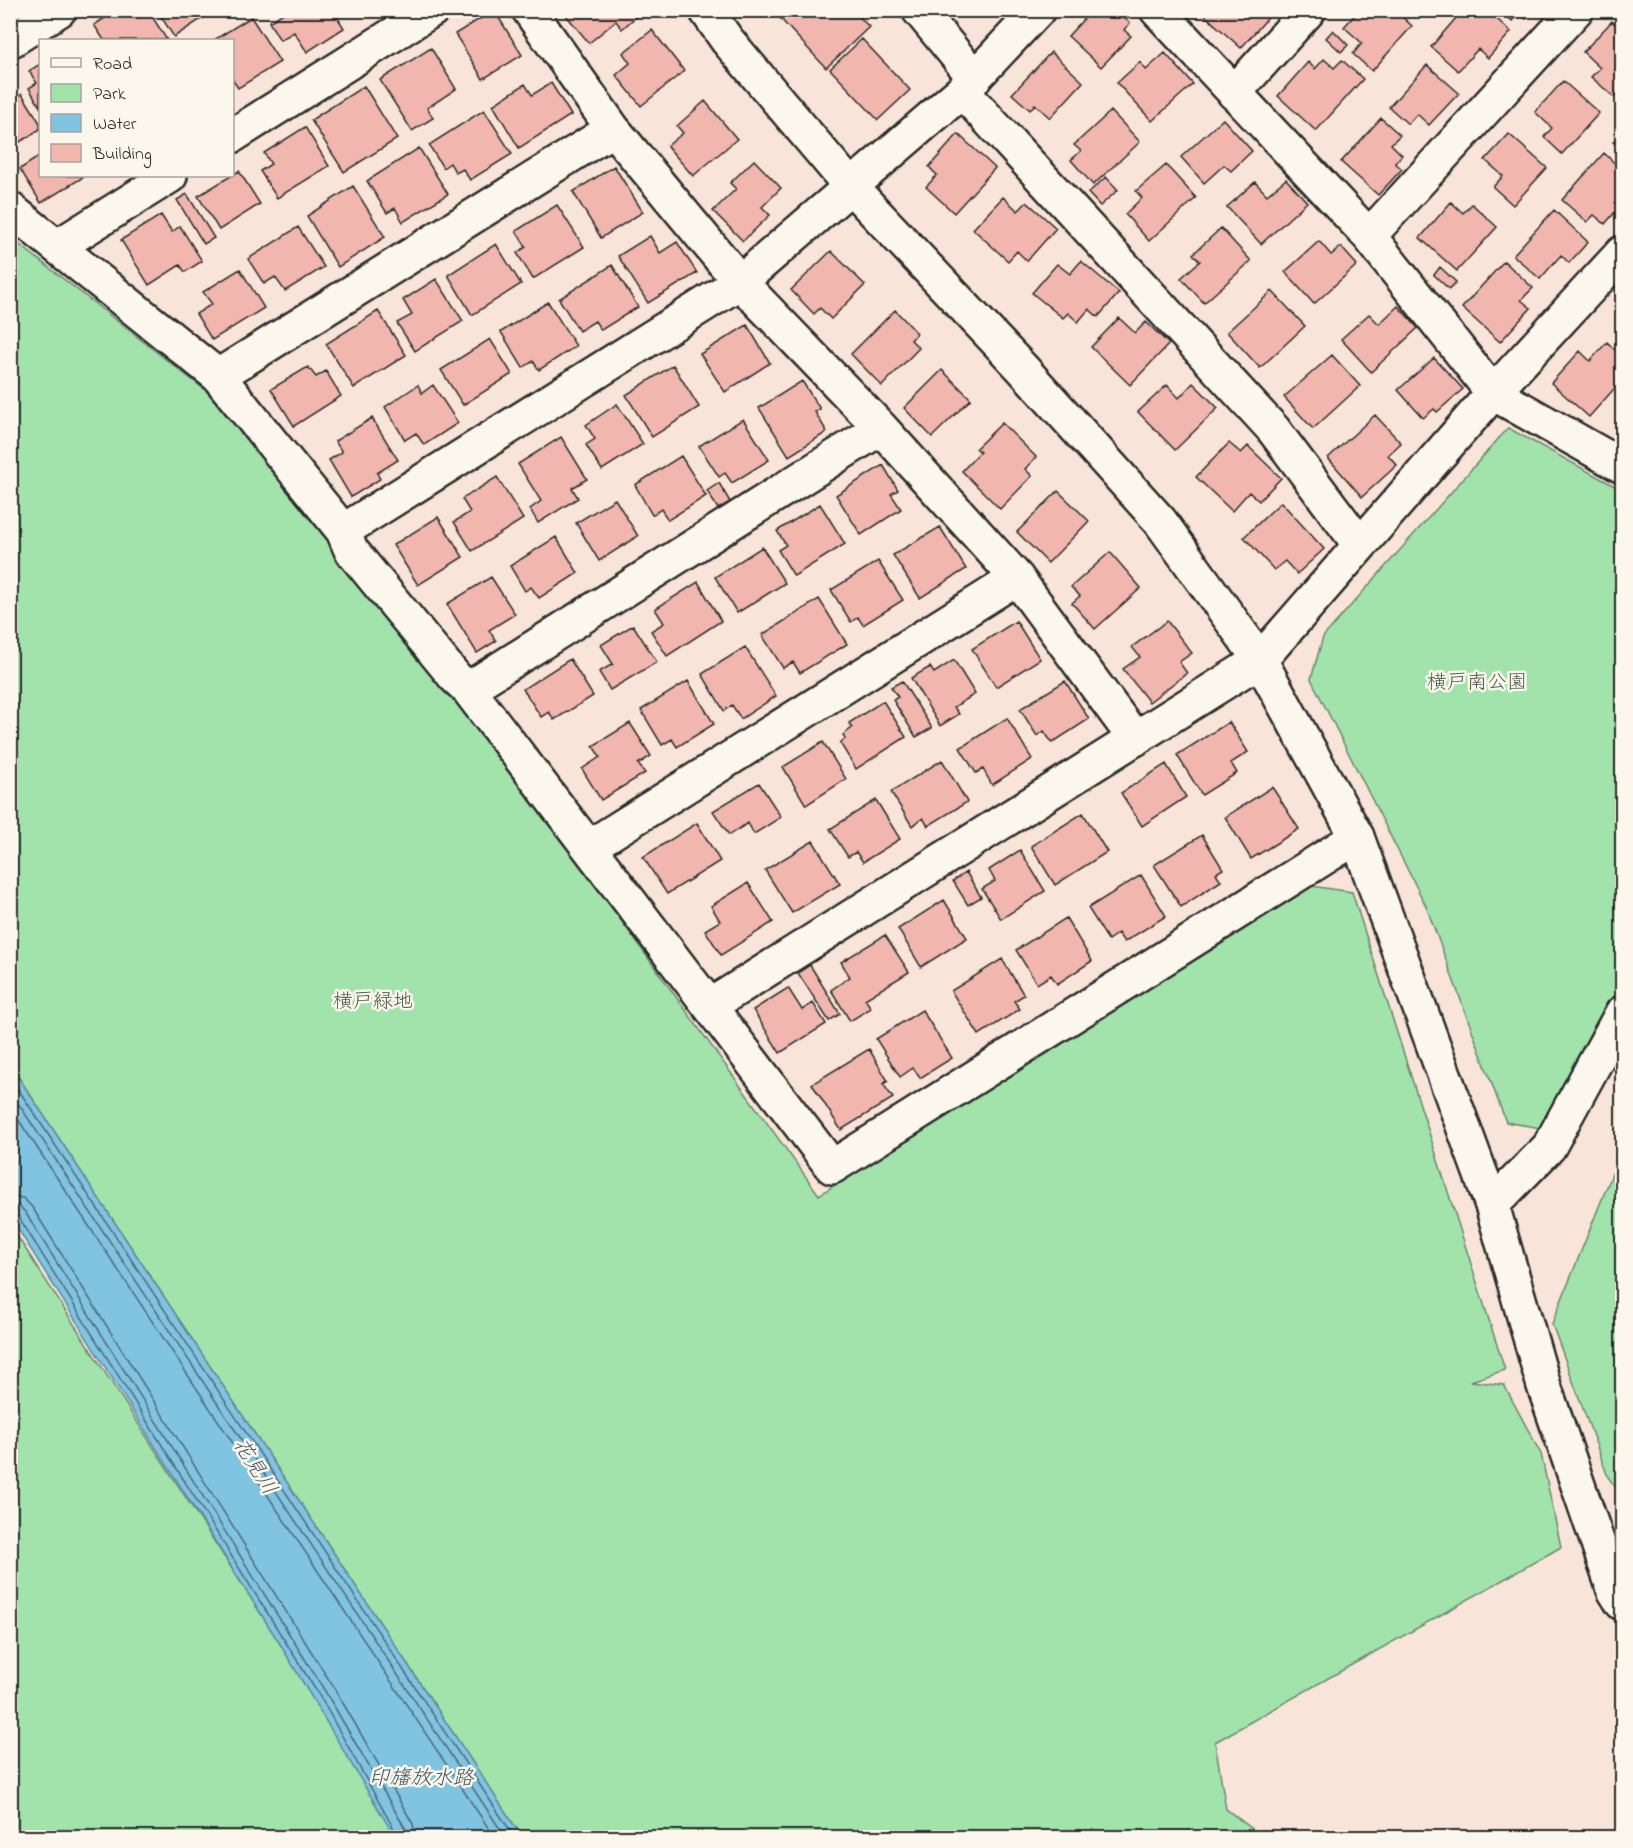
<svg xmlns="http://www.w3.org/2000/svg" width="1633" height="1848" font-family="'Indie Flower','Klee One',sans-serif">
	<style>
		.green { fill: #a2e3ac; stroke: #66876c; stroke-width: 1.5 }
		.water { fill: #81c4e2; stroke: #5f8799; stroke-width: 1.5 }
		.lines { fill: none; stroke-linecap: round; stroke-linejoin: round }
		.shore { stroke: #4d6874; stroke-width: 1.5 }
		.building { fill: #f1b6ad; stroke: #2b2b2b; stroke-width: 1.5 }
		.street-casing { stroke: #2b2b2b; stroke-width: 38 }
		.secondary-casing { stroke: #2b2b2b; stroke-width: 38 }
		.street { stroke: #fbf7ec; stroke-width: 33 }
		.secondary { stroke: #fbf7ec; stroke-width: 33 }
		.labels { text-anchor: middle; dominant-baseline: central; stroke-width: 5; stroke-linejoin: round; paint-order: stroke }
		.park-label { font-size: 20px; fill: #49594b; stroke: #fbf7ec }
		.water-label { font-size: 21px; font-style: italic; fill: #455962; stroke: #fbf7ec }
	</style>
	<rect width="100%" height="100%" fill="#f8e4d9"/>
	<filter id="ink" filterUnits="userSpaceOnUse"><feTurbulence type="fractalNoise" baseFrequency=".0167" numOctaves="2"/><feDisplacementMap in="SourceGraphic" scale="12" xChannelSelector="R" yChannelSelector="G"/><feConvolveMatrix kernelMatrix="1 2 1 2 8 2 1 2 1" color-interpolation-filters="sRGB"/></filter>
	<g filter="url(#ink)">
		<path class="green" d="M10 237 210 394 467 707 819 1195 1311 886 1352 892 1505 1370 1471 1381 1504 1385 1541 1454 1561 1547 1215 1742 1226 1809 1263 1837H522L11 1066Z
			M1508 428 1622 490V983L1541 1128 1506 1122 1426 906 1311 679 1323 637Z
			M1622 1149V1496L1608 1477 1552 1324Z
			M10 1225 405 1837H11Z"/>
		<path class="water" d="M11 1066 522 1837H395L280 1644 11 1218Z"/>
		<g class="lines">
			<path class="shore" d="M10 1077 515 1838
				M10 1091 506 1838
				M10 1107 495 1838
				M10 1196 23 1198 32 1207 336 1691 413 1824 416 1838
				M10 1205 19 1206 25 1212 328 1696 405 1828 407 1838
				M10 1213 18 1216 322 1700 399 1838"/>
		</g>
		<path class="building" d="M117 10H148L167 40H104L94 25Z
			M157 10H215L174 37Z
			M288 10H333L344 28 307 52 294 32 280 40 269 22Z
			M494 10 522 55 483 79 455 34Z
			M572 10H636L639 14 622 29 616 21 589 43 566 15Z
			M784 10H853L869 27 826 68 778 16Z
			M1092 10H1116L1130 23 1124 30 1131 36 1101 67 1068 36Z
			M1272 10 1273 12 1241 48 1200 11Z
			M1359 10H1395L1412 26 1372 71 1353 54 1362 43 1344 27Z
			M1463 10H1487L1511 32 1488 58 1478 49 1458 71 1431 47Z
			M1501 10H1535L1526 19 1519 13 1512 21Z
			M251 17 280 62 238 88 232 79V40H214Z
			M1612 21 1622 31V88L1614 97 1591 77 1600 68 1583 52Z
			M652 30 684 71 641 106 616 75 630 63 623 53Z
			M1333 30 1348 45 1341 52 1326 38Z
			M862 39 910 90 878 120 830 69Z
			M431 48 456 89 427 108 433 118 412 131 380 80Z
			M1051 52 1083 82 1050 118 1035 104 1030 110 1012 94Z
			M1165 53 1193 84 1152 121 1117 83 1140 62 1146 70Z
			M1324 59 1334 68 1342 60 1363 79 1316 131 1278 96 1308 62 1315 69Z
			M40 64V107L29 88 37 83 29 71Z
			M1427 65 1459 93 1429 125 1417 114 1408 124 1389 107Z
			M1563 81 1599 113 1562 154 1544 137 1552 128 1535 112Z
			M551 83 571 115 519 148 493 105 525 84 532 95Z
			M364 86 397 139 344 172 311 120Z
			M22 94 40 123V129L20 142 14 132 10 134V102Z
			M705 101 737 139 693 176 667 146 683 133 677 126Z
			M484 110 512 154 470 180 463 169 456 173 450 163 443 168 429 145Z
			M1111 111 1140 142 1093 185 1071 160 1081 151 1074 145Z
			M1381 118 1400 135 1391 144 1402 155 1395 163 1402 169 1378 195 1341 162Z
			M1223 119 1252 151 1231 171 1224 165 1204 183 1181 157Z
			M305 127 329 166 277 198 260 171 271 164 264 153Z
			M1622 131V151L1613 142Z
			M958 134 995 168 954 213 926 187 937 175 929 167Z
			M1509 134 1547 168 1513 205 1493 187 1503 176 1485 160Z
			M419 148 448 194 403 222 395 208 387 213 367 181Z
			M1604 153 1622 170V204L1605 224 1594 215 1587 222 1562 200Z
			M40 156V176H85L41 203 20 169Z
			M754 160 781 188 762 207 770 215 743 241 713 211 736 189 730 183Z
			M1166 165 1196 198 1149 241 1125 214 1142 198 1136 191Z
			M614 166 643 212 601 238 573 192Z
			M239 171 260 204 219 230 198 196Z
			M1106 177 1118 190 1100 206 1088 193Z
			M1286 179 1307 202 1261 244 1227 207 1255 182 1267 195Z
			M353 186 385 237 338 267 307 216Z
			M187 194 214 238 204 244 177 200Z
			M1003 197 1018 211 1027 202 1056 228 1027 261 1017 251 1008 261 973 229Z
			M1451 202 1463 213 1472 204 1497 227 1457 271 1420 238Z
			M557 205 584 247 533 279 517 253 526 247 516 231Z
			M1554 210 1588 242 1569 263 1561 255 1540 279 1513 255Z
			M161 215 172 232 180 226 202 261 185 272 180 265 149 285 121 240Z
			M298 227 324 267 285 291 275 277 264 284 248 259Z
			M1221 228 1251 261 1204 303 1181 278 1200 261 1193 254Z
			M650 236 660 253 677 242 697 273 648 303 618 256Z
			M1319 241 1331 255 1341 247 1357 265 1314 304 1285 272Z
			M496 244 521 284 472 315 448 275Z
			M831 251 865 285 831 319 820 308 814 314 791 290Z
			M1081 261 1119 293 1098 317 1089 309 1078 322 1068 313 1063 318 1032 293 1057 264 1070 274Z
			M1504 261 1533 288 1521 300 1531 308 1500 342 1462 308Z
			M612 265 638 307 601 330 595 321 579 331 559 299Z
			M1440 267 1456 282 1449 289 1434 275Z
			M240 269 264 308 212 340 196 314 212 304 203 292Z
			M436 279 463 321 415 351 397 323 412 315 403 300Z
			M1272 291 1305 326 1260 368 1227 332Z
			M548 302 576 346 539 370 533 361 523 368 501 332Z
			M1398 306 1418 328 1371 372 1341 339 1369 314 1379 324Z
			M895 310 917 333 911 340 919 348 882 386 851 354Z
			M378 311 406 355 354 388 326 344Z
			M1119 318 1135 333 1146 322 1169 344 1130 385 1091 347Z
			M747 325 770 363 725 392 700 354Z
			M490 339 512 374 463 405 441 370Z
			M1607 342 1622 357V380L1589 417 1551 383 1580 351 1590 361Z
			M1332 355 1360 386 1313 429 1284 397Z
			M1434 358 1463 389 1437 412 1434 409 1423 418 1398 390Z
			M673 365 699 407 652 437 626 395Z
			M308 367 316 377 326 371 341 396 294 426 271 389Z
			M942 370 971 399 932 437 904 408Z
			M802 381 820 409 815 412 827 432 789 456 759 408Z
			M1193 383 1218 408 1175 450 1138 412 1167 385 1179 398Z
			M418 385 422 393 433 385 458 423 424 445 416 433 405 440 385 407Z
			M617 404 643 444 602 470 586 445 595 439 586 425Z
			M1375 415 1401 443 1388 455 1397 465 1362 497 1328 458Z
			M372 418 398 460 377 473 380 479 351 497 329 460 342 452 335 441Z
			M743 419 769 460 732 483 725 473 719 477 699 446Z
			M1002 423 1036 457 1025 469 1032 476 1000 509 962 471 980 452 976 448Z
			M561 437 587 479 572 488 578 498 538 523 530 509 541 501 518 464Z
			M1229 443 1241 453 1248 446 1281 478 1259 501 1249 492 1232 511 1196 477Z
			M681 456 706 496 668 520 661 509 652 515 635 485Z
			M883 465 898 490 891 494 901 509 861 535 836 495Z
			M497 477 523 519 472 551 454 522 470 512 462 499Z
			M719 483 730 502 718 509 707 491Z
			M1058 491 1089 521 1048 563 1017 532Z
			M615 499 638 536 599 561 576 523Z
			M1281 502 1324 549 1297 574 1285 561 1274 570 1244 537Z
			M820 504 845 544 794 576 778 550 786 545 777 531Z
			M438 517 463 557 418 585 393 545Z
			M940 527 966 569 920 598 893 555Z
			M556 537 578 573 539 598 531 587 525 591 510 566Z
			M762 547 785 583 737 613 715 577Z
			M1110 552 1141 588 1095 629 1072 603 1080 596 1071 587Z
			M878 561 903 600 863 625 858 617 851 622 831 590Z
			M491 577 515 614 489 630 496 641 477 653 447 604Z
			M698 582 721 621 667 656 651 631 664 623 655 609Z
			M819 599 847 644 800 673 793 662 783 668 762 635Z
			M1016 621 1040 659 996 687 972 649Z
			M1167 621 1192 653 1179 662 1187 673 1149 702 1123 669 1140 657 1132 647Z
			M633 625 657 662 610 690 599 672 613 664 601 645Z
			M745 647 776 696 741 719 732 705 724 711 702 674Z
			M570 659 593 696 554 720 549 712 541 717 523 689Z
			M954 660 975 694 954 707 959 714 940 726 911 678 930 667 934 673Z
			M688 681 714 724 677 747 672 739 662 745 641 710Z
			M902 681 932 728 916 737 893 700 898 697 891 687Z
			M1065 681 1089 719 1052 743 1044 731 1037 736 1020 709Z
			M883 701 906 737 856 769 840 743 845 739 843 735 852 728 849 723Z
			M1007 718 1032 759 992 785 983 769 976 773 960 748Z
			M1229 722 1248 752 1231 763 1237 773 1202 795 1177 755Z
			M630 723 651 756 638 764 645 773 601 800 582 769 600 757 593 746Z
			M823 742 846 779 806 805 783 767Z
			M942 760 967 802 928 826 923 818 912 826 891 792Z
			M1166 764 1186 797 1142 826 1121 793Z
			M759 783 781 817 754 834 748 823 729 835 713 811Z
			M1272 787 1299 829 1251 859 1225 817Z
			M876 800 900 839 863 862 856 852 848 857 830 829Z
			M1083 813 1107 852 1055 885 1031 846Z
			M697 823 720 861 667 894 643 857Z
			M1202 835 1223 869 1216 873 1221 881 1181 907 1154 865Z
			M813 841 840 884 792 913 765 870Z
			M1020 850 1045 891 1001 919 982 889 995 881 989 870Z
			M966 872 981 897 968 905 953 881Z
			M1141 875 1166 916 1124 942 1118 933 1108 940 1088 908Z
			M748 883 773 922 721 955 705 930 720 921 711 906Z
			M944 900 967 938 921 967 898 929Z
			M1066 918 1092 961 1057 984 1051 975 1037 984 1016 950Z
			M885 935 909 972 865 999 871 1008 850 1021 831 990 850 977 841 962Z
			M1002 959 1024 995 1014 1001 1020 1009 979 1035 951 991Z
			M810 965 840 1014 829 1021 798 973Z
			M788 988 802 1010 813 1003 826 1024 780 1053 753 1010Z
			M922 1010 952 1058 920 1078 913 1068 900 1077 876 1039Z
			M869 1049 888 1081 883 1084 893 1098 841 1130 812 1084Z"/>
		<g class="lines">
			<defs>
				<path id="street" d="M529 10 613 129 740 282 881 428 1017 578 1135 739
					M919 10 975 78
					M1157 10 1369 236 1493 393 1622 466
					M10 41 59 10
					M962 91 1273 429 1360 545
					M1234 93 1309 10
					M232 136 432 10
					M10 209 218 376 343 531 351 550 455 677 468 689 832 1167 1357 837
					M1369 236 1576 10
					M58 246 170 176
					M218 376 613 129
					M343 531 740 282 962 91 1038 10
					M468 689 881 428
					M589 847 1017 578
					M711 1005 1260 660 1493 393 1622 253
					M1492 1205 1549 1147 1622 1013"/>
				<path id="secondary" d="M706 10 727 40 852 188 1022 368 1160 521 1260 660 1357 837 1492 1205 1544 1386 1614 1590 1622 1603"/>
			</defs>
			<use href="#street" class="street-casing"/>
			<use href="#secondary" class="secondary-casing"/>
			<use href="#street" class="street"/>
			<use href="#secondary" class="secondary"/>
		</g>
	</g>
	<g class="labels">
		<g class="park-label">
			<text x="1477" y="683">横戸南公園</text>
			<text x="373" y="1002">横戸緑地</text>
		</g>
		<g class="water-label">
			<text transform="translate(254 1467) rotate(58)">花見川</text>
			<text x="421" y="1779">印旛放水路</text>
		</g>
	</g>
	<rect width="1633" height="1848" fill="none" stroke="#fbf7ec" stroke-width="36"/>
	<rect x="18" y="18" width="1597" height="1812" fill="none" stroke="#2b2b2b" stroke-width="2" filter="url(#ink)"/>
	<rect x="39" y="39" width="195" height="138" fill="#fbf7ec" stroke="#a8a59f" stroke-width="1.5"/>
	<rect x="51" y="58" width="30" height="9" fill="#fbf7ec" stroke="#a8a59f" stroke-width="1.5"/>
	<text x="93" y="69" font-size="18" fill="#2b2b2b">Road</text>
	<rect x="51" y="84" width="30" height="18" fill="#a2e3ac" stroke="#a8a59f" stroke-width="1.5"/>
	<text x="93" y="99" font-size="18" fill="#2b2b2b">Park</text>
	<rect x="51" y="114" width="30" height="18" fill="#81c4e2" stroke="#a8a59f" stroke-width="1.5"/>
	<text x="93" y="129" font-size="18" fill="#2b2b2b">Water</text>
	<rect x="51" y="144" width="30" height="18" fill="#f1b6ad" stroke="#a8a59f" stroke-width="1.5"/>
	<text x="93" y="159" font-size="18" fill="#2b2b2b">Building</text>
</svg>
